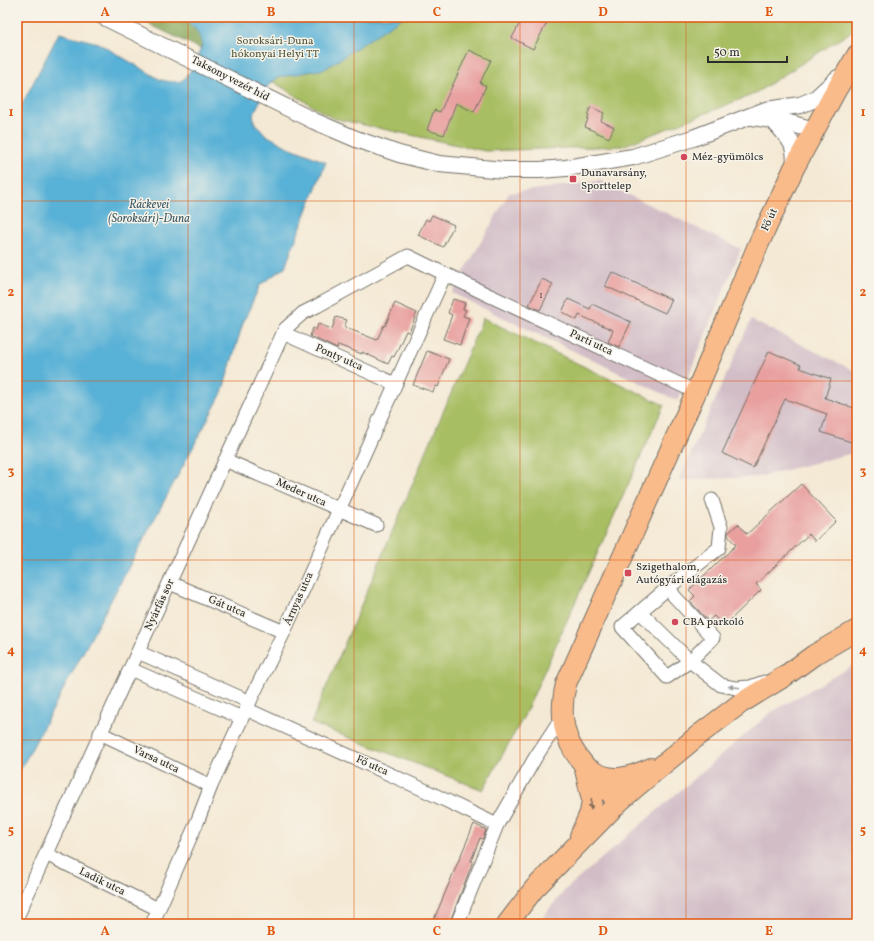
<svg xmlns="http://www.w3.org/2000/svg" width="874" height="941" font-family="Vollkorn,serif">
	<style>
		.industrial { fill: #d2bdc7 }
		.green { fill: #a7be62; stroke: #697446 }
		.forest { fill: #85a558; stroke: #586842 }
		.water { fill: #59b1d6; stroke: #426e80 }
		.building { fill: #e89f9e }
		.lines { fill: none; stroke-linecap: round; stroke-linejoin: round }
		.minor-casing { stroke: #716e66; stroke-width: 15 }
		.tertiary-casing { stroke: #716e66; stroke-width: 18 }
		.primary-casing { stroke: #716e66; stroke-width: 22 }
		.minor { stroke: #fff; stroke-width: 13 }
		.tertiary { stroke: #fff; stroke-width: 16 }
		.primary { stroke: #fabb8b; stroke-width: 20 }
		.oneway { fill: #a0a0a0 }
		.oneway2 { fill: #886c56 }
		.grid { fill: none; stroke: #df570e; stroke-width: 1; stroke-opacity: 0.55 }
		.poi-dot { fill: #d1495b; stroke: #f7f3e8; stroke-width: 1.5 }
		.labels { text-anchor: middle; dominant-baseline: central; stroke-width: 3; stroke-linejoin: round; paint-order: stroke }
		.number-label { font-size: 9px; fill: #5a4848 }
		.park-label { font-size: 11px; fill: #50573c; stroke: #f7f3e8 }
		.street-label { font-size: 11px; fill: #2b2b2b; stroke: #f7f3e8 }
		.poi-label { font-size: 11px; fill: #2b2b2b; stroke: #f7f3e8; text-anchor: start }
		.water-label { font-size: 12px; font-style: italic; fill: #3b5a67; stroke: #f7f3e8 }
		.neatline { fill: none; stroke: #df570e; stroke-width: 1.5 }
		.grid-label { font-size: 13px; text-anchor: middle; font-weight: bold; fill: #df570e }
	</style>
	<rect width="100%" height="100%" fill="#f7f3e8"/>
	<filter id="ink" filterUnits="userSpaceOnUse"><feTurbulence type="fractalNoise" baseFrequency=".025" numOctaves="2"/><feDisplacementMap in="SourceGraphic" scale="8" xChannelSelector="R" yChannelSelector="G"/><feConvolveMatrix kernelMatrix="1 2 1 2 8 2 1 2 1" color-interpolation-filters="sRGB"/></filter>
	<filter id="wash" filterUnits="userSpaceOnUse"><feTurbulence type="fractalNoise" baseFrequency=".012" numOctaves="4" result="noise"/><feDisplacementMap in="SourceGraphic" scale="16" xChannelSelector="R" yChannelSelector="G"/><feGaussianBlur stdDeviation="0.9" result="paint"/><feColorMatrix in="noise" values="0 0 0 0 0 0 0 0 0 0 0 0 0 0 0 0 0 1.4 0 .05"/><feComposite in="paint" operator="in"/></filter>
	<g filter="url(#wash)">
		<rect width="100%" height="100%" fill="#f4e9d4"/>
		<path class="industrial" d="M600 181 741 249 678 401 452 293 509 193Z
			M751 320 857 372V452L758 477 679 480Z
			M857 663V924H537L565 890 770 713Z"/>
		<path class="green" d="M178 17H857V23L851 32 754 94 623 146 485 151 332 118 272 81 202 45C198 28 192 25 178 17Z
			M483 318 664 405 524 716 483 790 311 723Z"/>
		<path class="forest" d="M134 17H178L193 26 201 38 202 45 201 49Z"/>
		<path class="water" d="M178 17H403L325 69 280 77 272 81 267 87 253 115 255 123 266 135 286 146 326 162 285 267 260 285 243 323 222 393 17 776V114L59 33 98 43 161 80C167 81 175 83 181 81 189 77 199 54 202 45 198 28 192 25 178 17Z"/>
		<g id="blocks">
			<path class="building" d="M523 17H550L533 49 512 38Z
				M469 50 491 60 480 83 486 86 474 112 456 103 444 135 427 130 434 110 440 112Z
				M591 107 604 113 601 121 614 127 609 138 585 127 589 116 587 115Z
				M432 215 454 225 443 247 418 235 426 219 429 221Z
				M612 272 672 300 665 313 605 286Z
				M542 279 553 284 540 310 529 305Z
				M453 299 465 303 463 309 466 310 463 316 469 318 460 345 443 339 452 315 448 313Z
				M568 299 590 309 592 304 631 322 619 347 608 342 613 330 579 315 577 320 562 312Z
				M395 303 417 313 409 332 406 331 394 357 392 356 388 364 362 352V354L338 345 337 349 310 336 313 328 316 330 318 324 332 329 336 317 347 320 344 327 377 340 384 325 385 326Z
				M427 351 449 359 438 387 436 386 433 392 413 385Z
				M769 351 801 365 800 368 831 379 825 398 857 409V444L821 432 827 414 785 399 753 468 722 453Z
				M801 484 836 521 815 541 809 534 756 584 761 590 724 626 714 616 708 621 690 601 695 596 689 590 736 545 728 536V533L738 524 747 534Z
				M474 824 486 830 483 839 480 838 471 861H473L449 924H432Z"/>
		</g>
	</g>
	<g filter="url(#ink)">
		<use href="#blocks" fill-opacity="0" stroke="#716e66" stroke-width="1"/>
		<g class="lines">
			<defs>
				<path id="minor" d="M283 333 395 384
					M225 460 376 525
					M170 583 284 632
					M669 587 674 596 713 638 690 661 667 677 622 627 669 587 719 548 721 527 712 500
					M640 612 690 661 721 685 736 688 750 687 764 682
					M138 652 250 702
					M130 669 242 718
					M246 709 420 788 497 825
					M100 733 211 786
					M46 854 158 909
					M17 917 285 329 303 313 317 306 408 256 486 294 696 392
					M152 924 198 820 211 786 246 709 284 632 445 274
					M457 924 497 825 535 758 562 717"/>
				<path id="tertiary" d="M104 17 314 121 356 139 399 154 439 164 504 170H540L566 168 633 157 693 138 766 110 800 105 815 99 838 78
					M753 117 789 123 814 130
					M772 119C787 137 798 143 794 168"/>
				<path id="primary" d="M591 770C611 784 631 777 651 768
					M619 802C583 764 552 742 566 684L696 392 759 243 794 168 835 92 857 55
					M580 836 590 813 592 800 584 765
					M507 924 534 889 619 802 636 787 700 734 741 703 785 676 814 655 857 630"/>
			</defs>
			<use href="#minor" class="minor-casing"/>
			<use href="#tertiary" class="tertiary-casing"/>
			<use href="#primary" class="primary-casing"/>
			<use href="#minor" class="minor"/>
			<use href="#tertiary" class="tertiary"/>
			<use href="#primary" class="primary"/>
		</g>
		<defs><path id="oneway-solid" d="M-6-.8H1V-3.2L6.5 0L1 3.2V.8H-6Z"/></defs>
		<use class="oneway" href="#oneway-solid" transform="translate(734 687) rotate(-173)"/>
		<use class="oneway2" href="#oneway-solid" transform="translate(591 804) rotate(94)"/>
	</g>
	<path class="grid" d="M188 17V924M354 17V924M520 17V924M686 17V924M17 201H857M17 381H857M17 560H857M17 740H857"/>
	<g class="poi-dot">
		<circle cx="684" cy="157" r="4"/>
		<rect x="569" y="175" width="8" height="8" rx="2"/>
		<rect x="624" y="569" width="8" height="8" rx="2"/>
		<circle cx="675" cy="622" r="4"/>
	</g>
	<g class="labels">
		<g class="number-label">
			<text x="541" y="295">1</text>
		</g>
		<g class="park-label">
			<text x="275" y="41">Soroksári-Duna<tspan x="275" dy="13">hókonyai Helyi TT</tspan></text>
		</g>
		<g class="street-label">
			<text transform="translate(230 79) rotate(27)">Taksony vezér híd</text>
			<text transform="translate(770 220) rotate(-65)">Fő út</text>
			<text transform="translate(591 343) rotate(25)">Parti utca</text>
			<text transform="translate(339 358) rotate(24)">Ponty utca</text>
			<text transform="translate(301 493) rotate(24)">Meder utca</text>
			<text transform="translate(299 599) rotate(-66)">Árnyas utca</text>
			<text transform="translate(160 605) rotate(-65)">Nyárfás sor</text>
			<text transform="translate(227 607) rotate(23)">Gát utca</text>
			<text transform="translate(156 760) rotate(25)">Varsa utca</text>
			<text transform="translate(372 766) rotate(24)">Fő utca</text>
			<text transform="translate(102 882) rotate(26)">Ladik utca</text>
		</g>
		<g class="poi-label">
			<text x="692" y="157">Méz-gyümölcs</text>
			<text x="581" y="173">Dunavarsány,<tspan x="581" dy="13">Sporttelep</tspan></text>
			<text x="636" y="567">Szigethalom,<tspan x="636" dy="13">Autógyári elágazás</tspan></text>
			<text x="683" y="622">CBA parkoló</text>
		</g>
		<g class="water-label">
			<text x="149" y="205">Ráckevei<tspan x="149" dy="14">(Soroksári)-Duna</tspan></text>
		</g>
	</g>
	<rect width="874" height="941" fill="none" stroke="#f7f3e8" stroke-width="44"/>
	<path d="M708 56v6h79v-6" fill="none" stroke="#2b2b2b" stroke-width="2"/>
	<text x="714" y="56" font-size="12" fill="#2b2b2b" stroke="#f7f3e8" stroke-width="3" paint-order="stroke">50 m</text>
	<rect x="22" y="22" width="830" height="897" class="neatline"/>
	<g class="grid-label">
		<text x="105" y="16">A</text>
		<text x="271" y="16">B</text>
		<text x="437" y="16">C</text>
		<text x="603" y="16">D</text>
		<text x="769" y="16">E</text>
		<text x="11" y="116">1</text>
		<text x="863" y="116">1</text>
		<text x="11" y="296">2</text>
		<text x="863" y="296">2</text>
		<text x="11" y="475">3</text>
		<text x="863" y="475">3</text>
		<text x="11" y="654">4</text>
		<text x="863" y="654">4</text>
		<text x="11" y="834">5</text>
		<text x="863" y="834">5</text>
		<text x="105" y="935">A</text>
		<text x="271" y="935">B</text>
		<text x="437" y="935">C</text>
		<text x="603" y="935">D</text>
		<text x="769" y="935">E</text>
	</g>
</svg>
